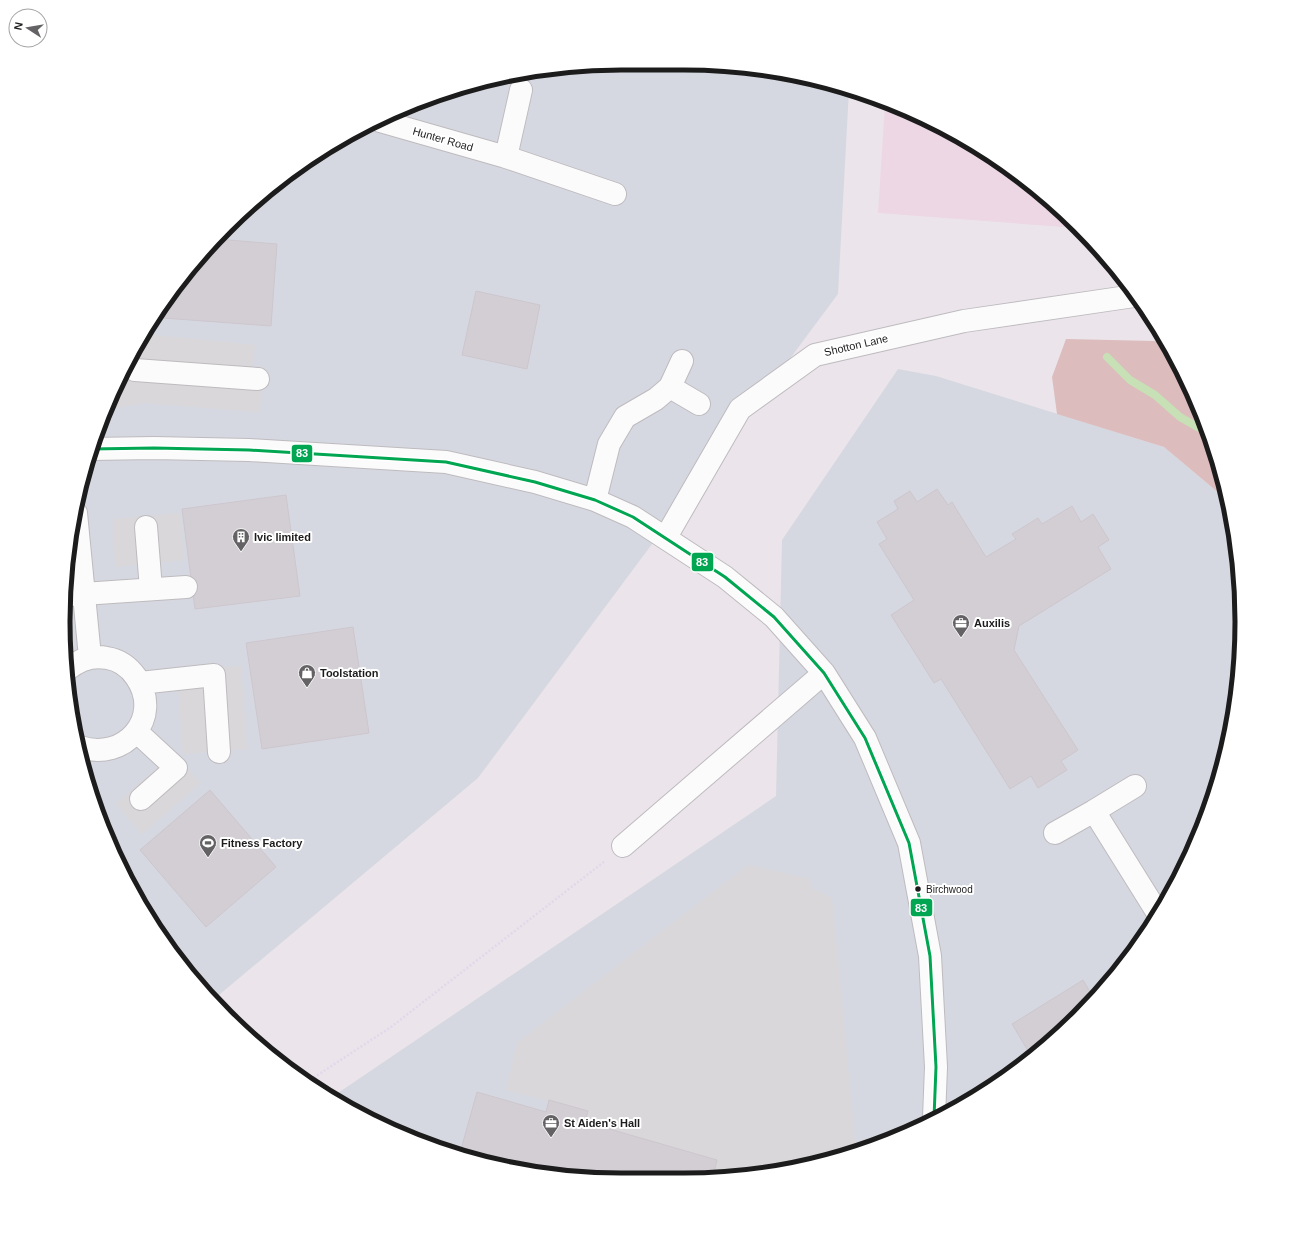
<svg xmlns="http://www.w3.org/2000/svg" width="1305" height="1243" font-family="Helvetica,sans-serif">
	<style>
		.industrial { fill: #d6d8e1 }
		.farmland { fill: #edd7e4 }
		.forest { fill: #dcbcbc }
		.parking { fill: #d9d7d9 }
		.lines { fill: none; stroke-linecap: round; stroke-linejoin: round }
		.stream { stroke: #c7e0b6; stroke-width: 8 }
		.building { fill: #d3ced4; stroke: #cdc6ce }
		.minor-casing { stroke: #bebbbe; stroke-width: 24 }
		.path { stroke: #e2d7eb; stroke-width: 2.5; stroke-dasharray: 2 2; stroke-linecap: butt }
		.minor { stroke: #fcfbfc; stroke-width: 22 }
		.bus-1-casing { stroke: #fff; stroke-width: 6 }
		.bus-1 { stroke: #00a651; stroke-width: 3 }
		.bus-dot { fill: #1c1c1c; stroke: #fff; stroke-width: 1.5 }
		.labels { text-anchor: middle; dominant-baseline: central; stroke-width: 4; stroke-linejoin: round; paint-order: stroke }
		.bus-label { font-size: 10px; fill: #1c1c1c; stroke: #fff; text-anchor: start }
		.street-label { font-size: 11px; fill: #1c1c1c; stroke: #fff }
		.poi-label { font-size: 11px; font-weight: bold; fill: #1c1c1c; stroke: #fff; text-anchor: start }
		.rim { fill: none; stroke: #1c1c1c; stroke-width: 5 }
		.line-badge { stroke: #fff; stroke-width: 1.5 }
		.badge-label { font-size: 11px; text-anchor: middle; font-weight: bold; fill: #fff }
	</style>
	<rect width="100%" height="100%" fill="#ebe5eb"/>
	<path class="industrial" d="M622 63 720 64 828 82 849 90 838 294 478 778 213 1000 202 990 138 901 93 801 68 694V549L93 442 138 342 202 253 282 178 408 106 512 74Z
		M898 369 936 376 1164 447 1226 499 1237 549 1241 658 1223 766 1184 869 1126 962 1052 1042 963 1105 863 1150 756 1175 621 1180 512 1169 408 1137 332 1097 776 796 782 540Z"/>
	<path class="farmland" d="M885 104 931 121 1024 179 1076 228 878 213Z"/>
	<path class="forest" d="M1066 339 1154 341 1168 344 1212 442 1226 499 1164 447 1057 414 1052 377Z"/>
	<path class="parking" d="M144 334 255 345 252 367H266L259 412 143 403 107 410 138 342Z
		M180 513 184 560 115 567 113 519Z
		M241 666 247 749 183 754 177 670Z
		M174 753 200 783 142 834 116 804Z
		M748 865 810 879 811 888 832 898 856 1152 756 1175 713 1177 717 1160 585 1123 588 1111 506 1090 517 1043Z"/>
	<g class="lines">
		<path class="stream" d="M1107 357 1130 380 1155 395 1180 417 1208 433"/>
	</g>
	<path class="building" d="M217 239 277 244 271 326 163 318 164 306 202 253Z
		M476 291 540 305 527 369 462 355Z
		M937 489 948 505 952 502 986 557 1016 539 1012 534 1038 518 1042 524 1072 506 1081 522 1093 514 1109 540 1098 547 1111 569 1019 626 1014 650 1078 750 1061 761 1067 770 1038 788 1031 776 1010 789 941 679 934 683 891 615 914 600 879 544 887 539 877 522 898 509 894 501 910 491 917 502Z
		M286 495 300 596 195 609 182 509Z
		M353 627 369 733 262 749 246 643Z
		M210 790 276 867 206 927 140 850Z
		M1083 980 1093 997 1052 1042 1031 1056 1012 1024Z
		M477 1092 546 1112 549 1100 588 1111 585 1122 717 1160 713 1177 621 1180 512 1169 460 1153Z"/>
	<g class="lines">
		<defs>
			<path id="minor" d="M380 121 506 157 615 194
				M506 157 521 90
				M135 370 258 379
				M670 387 699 404
				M91 449 154 448 249 450 446 462 535 482 595 500 633 517 725 577 774 617 824 673 865 738 909 843 930 956 936 1067 934 1118
				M595 500 609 444 625 417 656 399 670 387 682 361
				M76 513 90 657
				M146 527 151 589
				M666 537 740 409 815 355 964 321 1134 296
				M68 595 186 587
				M68 669C79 660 92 655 107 658 120 660 129 667 136 677 164 718 124 762 80 747
				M140 683 214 675 219 752
				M137 732 176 768 141 799
				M1135 786 1094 811 1157 912
				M1055 833 1094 811
				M623 846 824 673"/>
		</defs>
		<use href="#minor" class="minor-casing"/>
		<path class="path" d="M307 1082 391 1027 605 861"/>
		<use href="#minor" class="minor"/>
		<defs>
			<path id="bus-1" d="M91 449 154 448 249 450 446 462 535 482 595 500 633 517 725 577 774 617 824 673 865 738 909 843 930 956 936 1067 934 1118"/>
		</defs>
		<use href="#bus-1" class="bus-1-casing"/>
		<use href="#bus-1" class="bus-1"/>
	</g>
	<defs>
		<symbol id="building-pin" viewBox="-11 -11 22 30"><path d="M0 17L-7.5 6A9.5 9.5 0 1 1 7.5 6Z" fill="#646264" stroke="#fff"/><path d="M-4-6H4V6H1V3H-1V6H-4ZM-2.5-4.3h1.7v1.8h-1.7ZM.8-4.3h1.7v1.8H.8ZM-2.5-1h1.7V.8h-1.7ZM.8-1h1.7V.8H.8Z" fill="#fff"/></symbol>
		<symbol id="office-pin" viewBox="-11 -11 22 30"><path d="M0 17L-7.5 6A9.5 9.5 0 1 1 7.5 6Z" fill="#646264" stroke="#fff"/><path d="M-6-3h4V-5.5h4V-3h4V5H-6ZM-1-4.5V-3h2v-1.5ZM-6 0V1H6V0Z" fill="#fff"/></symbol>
		<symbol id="shop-pin" viewBox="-11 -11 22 30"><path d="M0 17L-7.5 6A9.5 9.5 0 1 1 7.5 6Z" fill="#646264" stroke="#fff"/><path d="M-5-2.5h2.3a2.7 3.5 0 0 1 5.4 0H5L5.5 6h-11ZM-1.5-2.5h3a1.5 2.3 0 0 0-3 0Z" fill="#fff"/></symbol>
		<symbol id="stadium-pin" viewBox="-11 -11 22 30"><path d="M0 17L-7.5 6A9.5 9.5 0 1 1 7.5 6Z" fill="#646264" stroke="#fff"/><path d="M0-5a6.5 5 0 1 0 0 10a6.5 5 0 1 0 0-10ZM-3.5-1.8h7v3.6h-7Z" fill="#fff"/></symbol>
	</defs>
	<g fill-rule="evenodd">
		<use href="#building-pin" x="231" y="527" width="20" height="27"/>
		<use href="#office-pin" x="951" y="613" width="20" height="27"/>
		<use href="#shop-pin" x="297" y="663" width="20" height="27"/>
		<use href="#stadium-pin" x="198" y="833" width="20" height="27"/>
		<use href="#office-pin" x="541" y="1113" width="20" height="27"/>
	</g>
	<circle class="bus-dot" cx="918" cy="889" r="3.5"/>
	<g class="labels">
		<g class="bus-label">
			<text x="926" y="889">Birchwood</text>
		</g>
		<g class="street-label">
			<text transform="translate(443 139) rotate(16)">Hunter Road</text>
			<text transform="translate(856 345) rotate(-13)">Shotton Lane</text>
		</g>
		<g class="poi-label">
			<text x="254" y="537">Ivic limited</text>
			<text x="974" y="623">Auxilis</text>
			<text x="320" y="673">Toolstation</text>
			<text x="221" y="843">Fitness Factory</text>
			<text x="564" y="1123">St Aiden's Hall</text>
		</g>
	</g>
	<path d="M0 0H1305V1243H0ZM621 70H684A551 551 0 0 1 1235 621V622A551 551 0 0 1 684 1173H621A551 551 0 0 1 70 622V621A551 551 0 0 1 621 70Z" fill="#fff" fill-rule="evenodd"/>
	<path class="rim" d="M621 70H684A551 551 0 0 1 1235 621V622A551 551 0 0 1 684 1173H621A551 551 0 0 1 70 622V621A551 551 0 0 1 621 70Z"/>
	<g class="line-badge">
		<rect x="291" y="444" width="22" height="19" rx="4" fill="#00a651"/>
		<rect x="691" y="552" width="23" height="20" rx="4" fill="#00a651"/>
		<rect x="910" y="898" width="23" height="19" rx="4" fill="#00a651"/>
	</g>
	<g class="badge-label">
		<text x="302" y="457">83</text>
		<text x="702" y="566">83</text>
		<text x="921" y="912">83</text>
	</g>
	<g transform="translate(28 28) rotate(282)"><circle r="19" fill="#ffffff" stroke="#a4a4a4"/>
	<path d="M0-3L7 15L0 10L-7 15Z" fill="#646264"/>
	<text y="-6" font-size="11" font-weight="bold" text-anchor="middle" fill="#1c1c1c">N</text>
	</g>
</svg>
